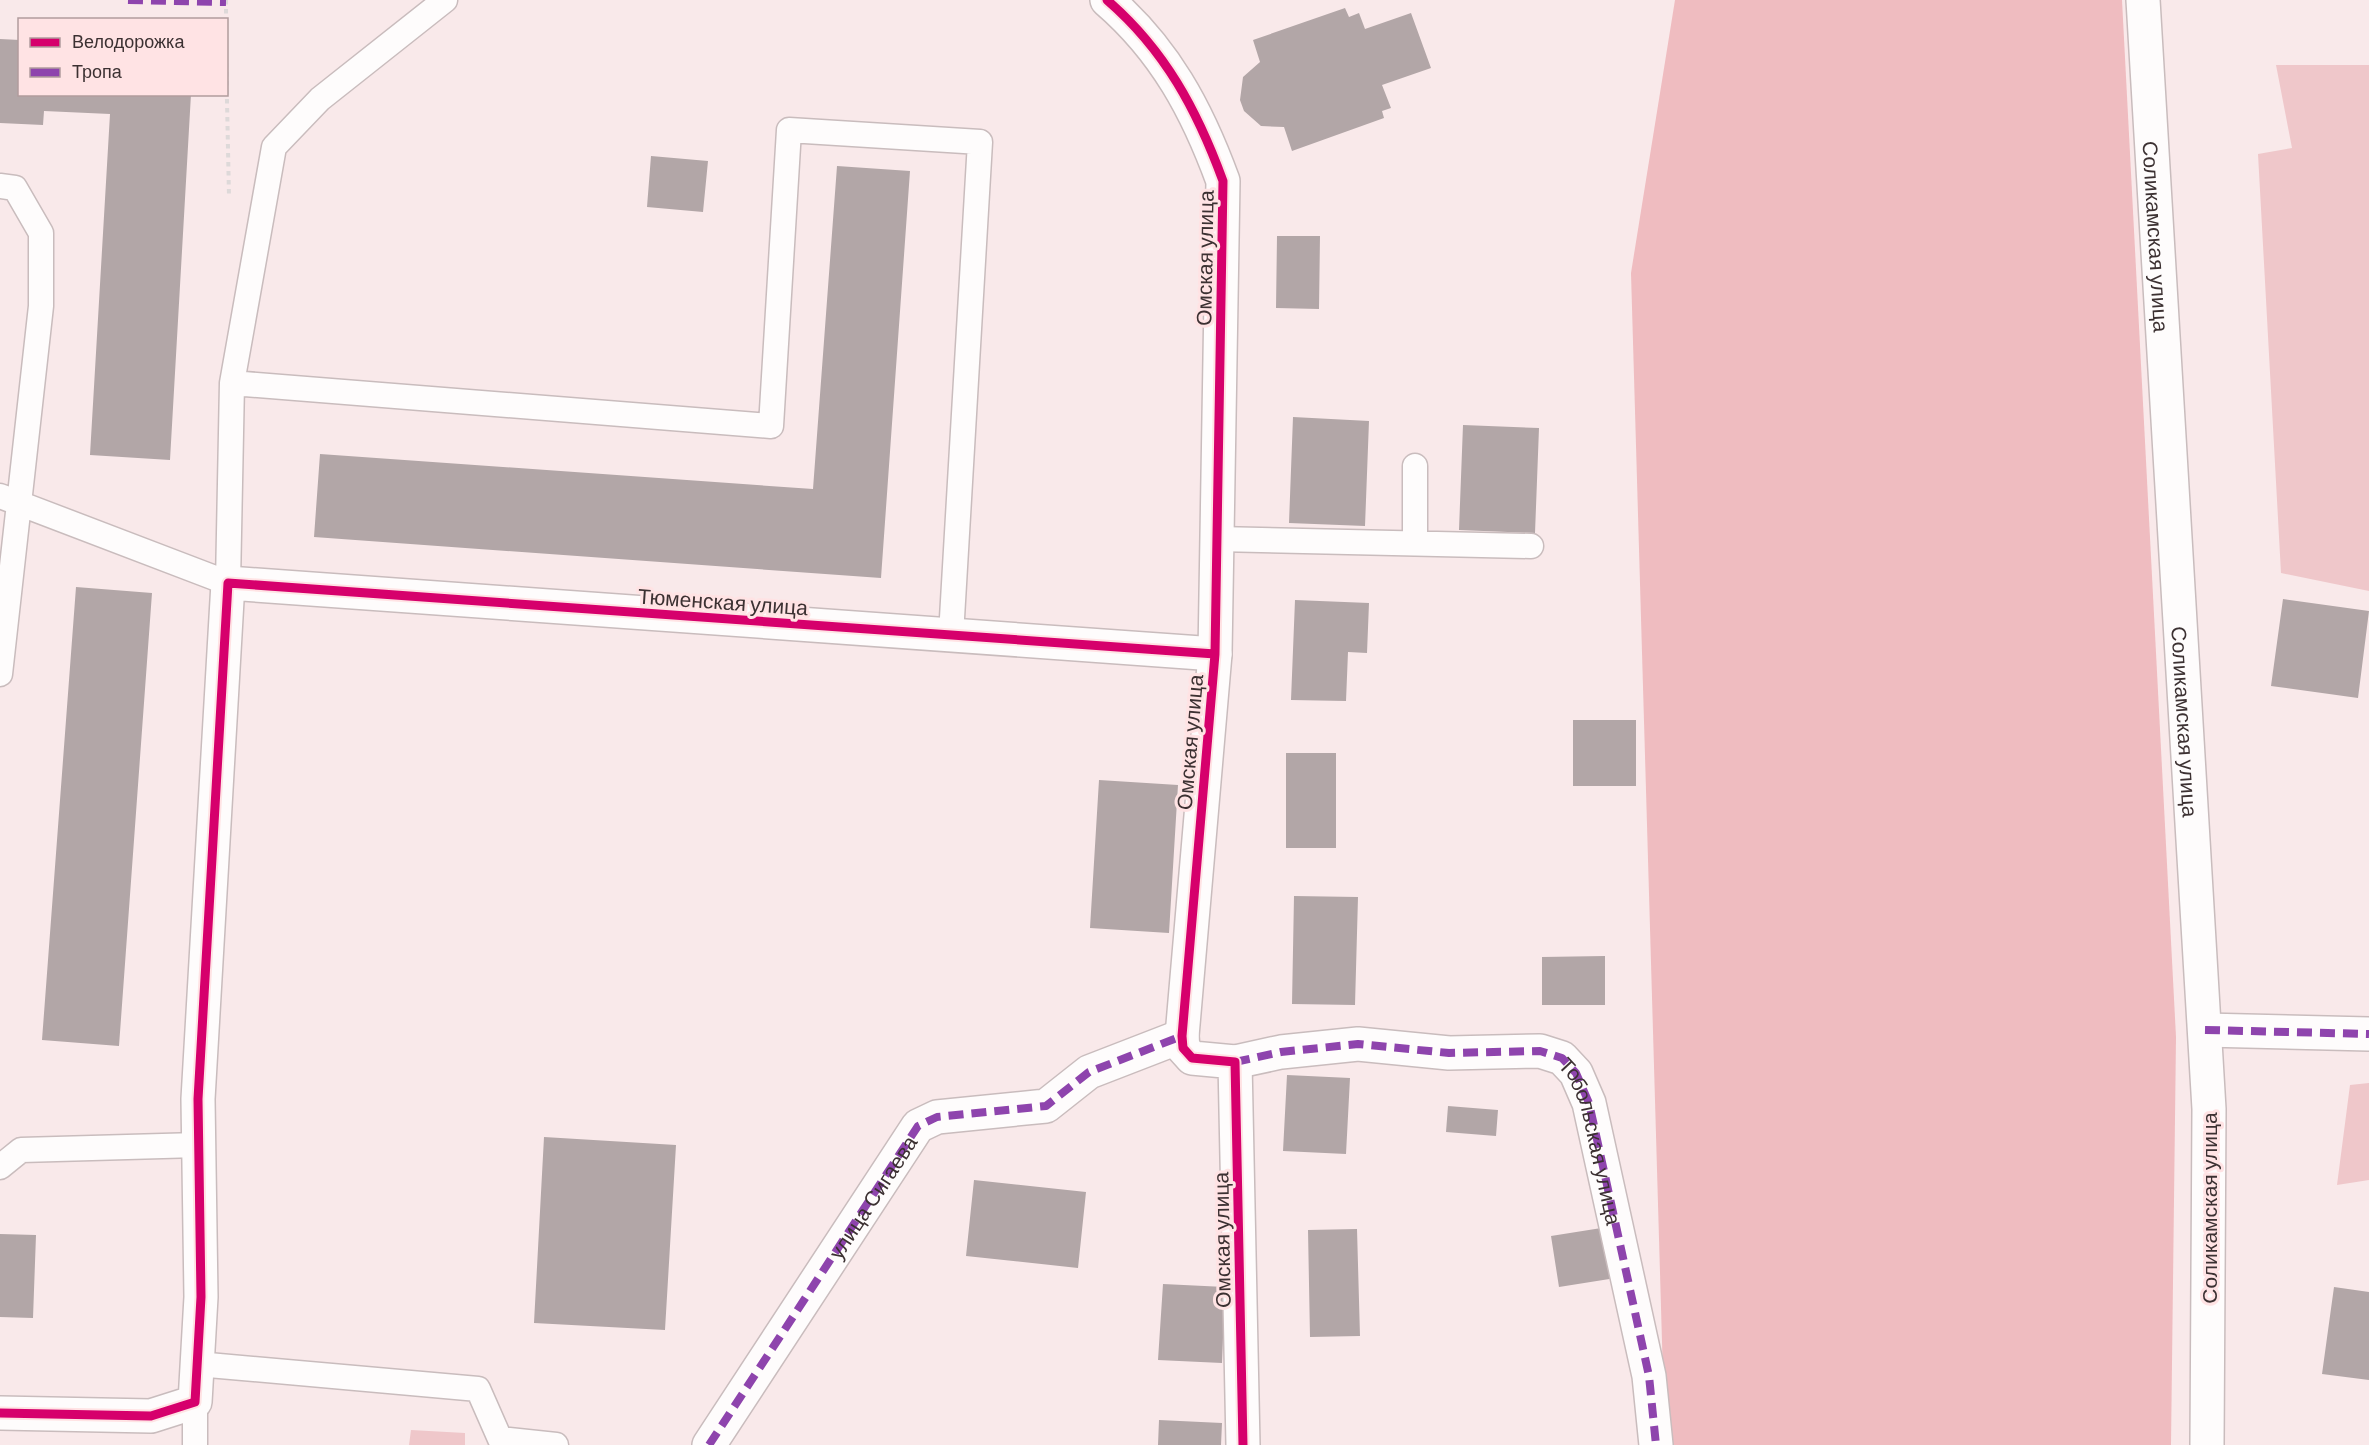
<svg xmlns="http://www.w3.org/2000/svg" width="2369" height="1445" font-family="Barlow,sans-serif">
	<style>
		.green { fill: #efc7ca }
		.forest { fill: #efbcc0 }
		.building { fill: #b2a6a7 }
		.lines { fill: none; stroke-linecap: round; stroke-linejoin: round }
		.lane-casing { stroke: #c9bcbd; stroke-width: 27 }
		.street-casing { stroke: #c9bcbd; stroke-width: 36 }
		.primary-casing { stroke: #c9bcbd; stroke-width: 36 }
		.path { stroke: #ded9d9; stroke-width: 4; stroke-dasharray: 4.5 4.5; stroke-linecap: butt }
		.lane { stroke: #fefcfc; stroke-width: 24 }
		.street { stroke: #fefcfc; stroke-width: 33 }
		.primary { stroke: #fefcfc; stroke-width: 33 }
		.quiet { stroke: #8e44ad; stroke-width: 8; stroke-dasharray: 15 8; stroke-linecap: butt }
		.cycleway-casing { stroke: #ffe3e4; stroke-width: 13 }
		.cycleway { stroke: #d6006c; stroke-width: 9 }
		.labels { text-anchor: middle; dominant-baseline: central; stroke-width: 6; stroke-linejoin: round; paint-order: stroke }
		.street-label { font-size: 21px; fill: #3c3132; stroke: #ffe3e4 }
	</style>
	<rect width="100%" height="100%" fill="#f9e9ea"/>
	<path class="green" d="M2276 65H2369V591L2281 573 2258 154 2292 148Z
		M2369 1083V1180L2337 1185 2350 1085Z
		M411 1430 465 1433V1445H409Z"/>
	<path class="forest" d="M1675 0H2122L2176 1037 2171 1445H1665L1631 273Z"/>
	<path class="building" d="M1345 8 1349 17 1359 13 1365 29 1411 13 1431 68 1382 85 1391 108 1382 111 1384 118 1292 151 1284 127 1261 126 1244 111 1240 100 1243 77 1260 62 1253 40Z
		M0 39 20 40V94H191L170 460 90 455 110 114 44 111 43 125 0 123Z
		M651 156 708 161 703 212 647 207Z
		M837 166 910 171 881 578 314 537 320 454 813 489Z
		M1277 236H1320L1319 309 1276 308Z
		M1293 417 1369 421 1365 526 1289 523Z
		M1463 425 1539 428 1535 533 1459 530Z
		M76 587 152 593 119 1046 42 1040Z
		M2283 599 2369 611 2358 698 2271 686Z
		M1295 600 1369 603 1367 653 1348 652 1346 701 1291 700Z
		M1573 720H1636V786H1573Z
		M1286 753H1336V848H1286Z
		M1099 780 1178 785 1169 933 1090 928Z
		M1294 896 1358 897 1355 1005 1292 1004Z
		M1605 956V1005H1542V957Z
		M1287 1075 1350 1078 1346 1154 1283 1151Z
		M1448 1106 1498 1110 1496 1136 1446 1132Z
		M544 1137 676 1145 665 1330 534 1323Z
		M974 1180 1086 1192 1078 1268 966 1256Z
		M1614 1226 1622 1277 1559 1287 1551 1236Z
		M1357 1229 1360 1336 1310 1337 1308 1230Z
		M0 1234 36 1235 33 1318 0 1317Z
		M1163 1284 1225 1287 1222 1363 1158 1360Z
		M2334 1287 2369 1292V1380L2322 1374Z
		M1159 1420 1222 1423 1221 1445H1158Z"/>
	<g class="lines">
		<defs>
			<path id="lane" d="M0 186 15 188 41 233V306L0 674
				M232 383 274 147 320 99 445 0
				M0 496 228 583 232 383 771 426 789 130 980 142 951 635
				M1217 539 1531 546
				M1415 543V466
				M0 1167 21 1150 198 1145
				M197 1364 478 1389 500 1439 556 1445
				M195 1445V1402"/>
			<g id="street">
				<path d="M1107 0C1165 50 1197 110 1223 181L1215 654 1182 1036 1183 1048 1192 1058 1235 1062 1243 1445"/>
				<path d="M2205 1030 2369 1034"/>
				<path id="s1" d="M1235 1062 1281 1052 1358 1044 1449 1053 1540 1051 1562 1058 1576 1073 1589 1103 1649 1376 1656 1445"/>
				<path d="M0 1413 151 1416 195 1402 201 1297 198 1099 228 583 1215 654"/>
				<path id="s2" d="M709 1445 918 1126 937 1117 1046 1106 1089 1072 1182 1036"/>
			</g>
			<g id="primary">
				<path id="s3" d="M2143 0 2209 1109 2207 1445"/>
			</g>
		</defs>
		<use href="#lane" class="lane-casing"/>
		<use href="#street" class="street-casing"/>
		<use href="#primary" class="primary-casing"/>
		<path class="path" d="M226 0V20
			M226 54 229 196"/>
		<use href="#lane" class="lane"/>
		<use href="#street" class="street"/>
		<use href="#primary" class="primary"/>
		<path class="quiet" d="M128 0 226 2
			M2205 1030 2369 1034
			M1235 1062 1281 1052 1358 1044 1449 1053 1540 1051 1562 1058 1576 1073 1589 1103 1649 1376 1656 1445
			M709 1445 918 1126 937 1117 1046 1106 1089 1072 1182 1036"/>
		<defs>
			<path id="cycleway" d="M1107 0C1165 50 1197 110 1223 181L1215 654 1182 1036 1183 1048 1192 1058 1235 1062 1243 1445
				M0 1413 151 1416 195 1402 201 1297 198 1099 228 583 1215 654"/>
		</defs>
		<use href="#cycleway" class="cycleway-casing"/>
		<use href="#cycleway" class="cycleway"/>
	</g>
	<g class="labels">
		<g class="street-label">
			<text stroke="none"><textPath href="#s3" startOffset="237">Соликамская улица</textPath></text>
			<text transform="translate(1204 258) rotate(-89)">Омская улица</text>
			<text transform="translate(723 601) rotate(4)">Тюменская улица</text>
			<text stroke="none"><textPath href="#s3" startOffset="723">Соликамская улица</textPath></text>
			<text transform="translate(1189 742) rotate(-85)">Омская улица</text>
			<text stroke="none"><textPath href="#s1" startOffset="420">Тобольская улица</textPath></text>
			<text stroke="none"><textPath href="#s2" startOffset="297">улица Сигаева</textPath></text>
			<text transform="translate(2208 1208) rotate(-90)">Соликамская улица</text>
			<text transform="translate(1221 1240) rotate(-91)">Омская улица</text>
		</g>
	</g>
	<rect x="18" y="18" width="210" height="78" fill="#ffe3e4" stroke="#b19c9d" stroke-width="1.5"/>
	<rect x="30" y="38" width="30" height="9" fill="#d6006c" stroke="#b19c9d" stroke-width="1.5"/>
	<text x="72" y="48" font-size="18" fill="#3c3132">Велодорожка</text>
	<rect x="30" y="68" width="30" height="9" fill="#8e44ad" stroke="#b19c9d" stroke-width="1.5"/>
	<text x="72" y="78" font-size="18" fill="#3c3132">Тропа</text>
</svg>
